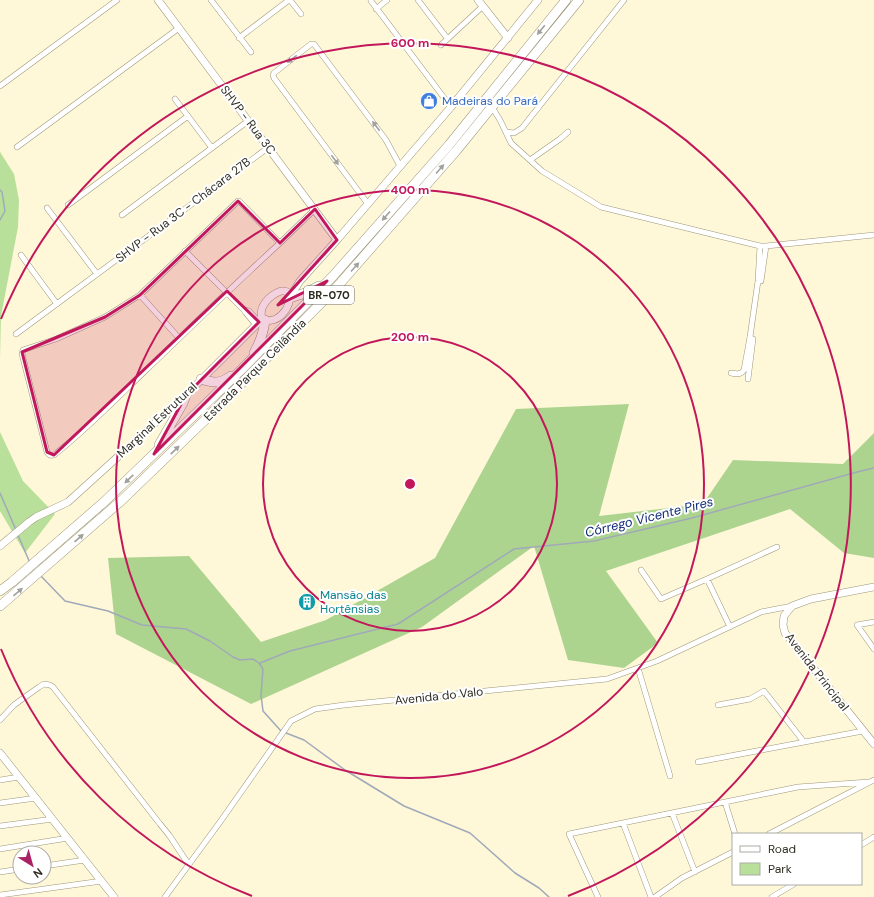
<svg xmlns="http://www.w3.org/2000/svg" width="874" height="897" font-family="'DM Sans',sans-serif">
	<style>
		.green { fill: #b9e09a }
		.forest { fill: #add48e }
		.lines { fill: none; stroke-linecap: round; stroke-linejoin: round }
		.stream { stroke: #a0a9b9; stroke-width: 1.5 }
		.street-casing { stroke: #9d977a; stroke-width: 6 }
		.secondary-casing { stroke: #9d977a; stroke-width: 8 }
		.highway-casing { stroke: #9d977a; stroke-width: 10 }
		.street { stroke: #fff; stroke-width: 5 }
		.secondary { stroke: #fff; stroke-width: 7 }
		.highway { stroke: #fff; stroke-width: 9 }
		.oneway { fill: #a1a09b }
		.marked { fill: #c2185b; fill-opacity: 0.2; stroke: #c2185b; stroke-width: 3; stroke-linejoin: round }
		.ring { fill: none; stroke: #c2185b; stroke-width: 2 }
		.labels { text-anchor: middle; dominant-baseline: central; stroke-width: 4; stroke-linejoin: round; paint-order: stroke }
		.shield { fill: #fff; stroke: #6d6c64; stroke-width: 1 }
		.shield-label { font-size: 11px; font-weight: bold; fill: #2f2d21 }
		.shop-label { font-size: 12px; fill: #366cbe; stroke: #fff; text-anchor: start }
		.street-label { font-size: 12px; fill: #2f2d21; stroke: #fff }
		.culture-label { font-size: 12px; fill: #0d838f; stroke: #fff; text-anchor: start }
		.water-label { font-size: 13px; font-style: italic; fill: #0f2a75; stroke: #fff }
		.centre { fill: #c2185b; stroke: #fff; stroke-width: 2 }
		.ring-label { font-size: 12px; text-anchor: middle; font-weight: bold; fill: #c2185b; stroke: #fff; stroke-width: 4; stroke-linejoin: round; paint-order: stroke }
	</style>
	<rect width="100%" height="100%" fill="#fef7d8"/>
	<path class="green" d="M0 152 14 174 19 200 18 227 1 316 0 359Z
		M0 432 23 481 55 514 25 553 0 511Z"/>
	<path class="forest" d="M629 404 599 516 703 504 733 460 843 464 874 433V558L844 553 790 509 606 571 658 643 624 668 568 660 534 546 422 627 251 704 116 634 108 558 189 556 261 642 326 620 435 558 516 409Z"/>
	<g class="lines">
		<path class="stream" d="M0 190 2 192 5 211 0 220
			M0 493 16 530
			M18 535 30 563
			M40 575 65 601 108 611 142 625 186 629 210 641 233 657 240 660 253 659 259 663 263 669 261 695 263 711 281 731 304 740 345 770 404 806 470 833 515 873 539 888 549 897
			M260 663 290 651 398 624 514 549 594 541 692 518 857 472 874 468"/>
		<defs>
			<path id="street" d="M211 0 251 52
				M290 0 301 14
				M418 0 447 38
				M371 1 451 107
				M376 9 387 0
				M239 38 289 0
				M441 45 483 6
				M0 86 117 0
				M175 99 212 148
				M492 107 500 120 511 143 542 171 601 207 760 246H766L874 235
				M506 132 514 133 522 128 624 0
				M17 147 179 28
				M530 160 560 139 568 132
				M238 201H239L280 243C234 285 190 328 145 371 115 400 86 430 54 455 50 456 49 455 47 452L22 354 23 350 56 339 105 317 140 295Z
				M368 204 274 78 273 75 274 73 311 44H314L386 140 400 166
				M68 205 188 116
				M47 208 97 274
				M122 215 248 121
				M280 243 315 209
				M185 251 244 310 246 313 256 325
				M21 255 57 304
				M761 281 766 246
				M140 295 179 338
				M244 310 249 311 259 322
				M16 334 269 147
				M731 373C736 374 741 375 744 370L750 337 758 281 760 246
				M748 379 753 339
				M641 570 661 599 707 579 777 547
				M707 579 730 627
				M874 622 857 625 874 649
				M638 668 670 776
				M718 705 750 699 764 691 804 742
				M0 720 14 705 39 687 44 684 50 685 53 687 160 824 169 835 189 865
				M698 762 863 731
				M0 780 19 777
				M725 802 735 834
				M0 803 36 798
				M672 813 695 872
				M623 823 651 897
				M0 826 53 819
				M769 834 874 780
				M861 845 874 837
				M0 849 68 838
				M44 866 85 860
				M0 872 20 869
				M0 895 102 881
				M165 897 220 822 291 721 315 709 344 705 607 679 657 661 761 612 792 606
				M598 897 569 834 798 787 869 782
				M655 897 682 878 733 852
				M772 897 794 884"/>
			<path id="secondary" d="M158 0 337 240
				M478 0 508 38
				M281 291H285L289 293C293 307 277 326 262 319 258 306 270 295 281 291Z
				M290 297 300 281 337 240 451 107 538 0
				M0 546 29 522 36 517 68 502 186 395 262 319
				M874 587 811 599 792 606 784 616 783 625 785 633 874 744
				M0 753 114 897"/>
			<path id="highway" d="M290 298 305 293 319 286
				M254 353C260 342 264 332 265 320
				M201 379C213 383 220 384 231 376
				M159 445 183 403 186 395
				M0 591 12 582 104 502 242 369 333 276 449 145 566 0
				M0 606 122 500 205 420 336 288 456 151 579 0"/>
		</defs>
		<use href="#street" class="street-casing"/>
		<use href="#secondary" class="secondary-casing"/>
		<use href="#highway" class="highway-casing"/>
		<use href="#street" class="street"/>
		<use href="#secondary" class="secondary"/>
		<use href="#highway" class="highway"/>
	</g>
	<defs><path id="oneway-solid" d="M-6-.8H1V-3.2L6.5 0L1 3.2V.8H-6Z"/></defs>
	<g class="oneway">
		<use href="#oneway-solid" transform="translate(541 30) rotate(129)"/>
		<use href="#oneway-solid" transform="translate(292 59) rotate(142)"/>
		<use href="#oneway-solid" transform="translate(376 126) rotate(-127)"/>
		<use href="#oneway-solid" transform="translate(335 160) rotate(53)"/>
		<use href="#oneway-solid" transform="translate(440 169) rotate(-49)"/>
		<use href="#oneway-solid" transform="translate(386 216) rotate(131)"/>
		<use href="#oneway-solid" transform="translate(355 267) rotate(-48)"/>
		<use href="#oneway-solid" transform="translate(175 450) rotate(-44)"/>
		<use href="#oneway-solid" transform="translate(129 479) rotate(136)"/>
		<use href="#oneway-solid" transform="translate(79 538) rotate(-41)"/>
		<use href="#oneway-solid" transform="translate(18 592) rotate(-40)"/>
	</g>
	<path class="marked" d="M238 201 280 243 315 209 337 240 278 305 327 281 154 454 186 395 259 322 227 291 54 455 47 452 22 352 105 317 140 295Z"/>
	<g class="ring">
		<circle cx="410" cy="484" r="147"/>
		<circle cx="410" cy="484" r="294"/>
		<path d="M252 896A441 441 0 0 1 1 649M1 319A441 441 0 1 1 568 896"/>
	</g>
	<defs>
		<symbol id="shop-disc" viewBox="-11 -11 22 22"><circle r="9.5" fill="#3f7fe0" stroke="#fff"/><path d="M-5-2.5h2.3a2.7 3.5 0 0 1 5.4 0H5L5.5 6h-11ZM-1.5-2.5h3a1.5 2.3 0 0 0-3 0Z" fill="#fff"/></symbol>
		<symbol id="building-disc" viewBox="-11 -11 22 22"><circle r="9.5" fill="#0f9aa8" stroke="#fff"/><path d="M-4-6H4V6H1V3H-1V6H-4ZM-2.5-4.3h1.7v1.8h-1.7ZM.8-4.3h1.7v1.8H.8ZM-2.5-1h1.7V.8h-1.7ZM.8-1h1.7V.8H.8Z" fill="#fff"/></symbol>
	</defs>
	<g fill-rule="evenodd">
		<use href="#shop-disc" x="419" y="91" width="20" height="20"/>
		<use href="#building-disc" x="297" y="592" width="20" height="20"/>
	</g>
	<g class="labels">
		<rect class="shield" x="304" y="286" width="50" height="18" rx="3"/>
		<g class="shield-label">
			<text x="329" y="295">BR-070</text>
		</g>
		<g class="shop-label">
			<text x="442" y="101">Madeiras do Pará</text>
		</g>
		<g class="street-label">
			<text transform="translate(248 120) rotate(53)">SHVP - Rua 3C</text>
			<text transform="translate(183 210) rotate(-37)">SHVP - Rua 3C - Chácara 27B</text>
			<text transform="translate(255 370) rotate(-45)">Estrada Parque Ceilândia</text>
			<text transform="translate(157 420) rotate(-43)">Marginal Estrutural</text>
			<text transform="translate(817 672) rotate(52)">Avenida Principal</text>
			<text transform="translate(439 696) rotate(-6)">Avenida do Valo</text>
		</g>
		<g class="culture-label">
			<text x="320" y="595">Mansão das<tspan x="320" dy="14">Hortênsias</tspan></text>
		</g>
		<g class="water-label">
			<text transform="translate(649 517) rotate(-14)">Córrego Vicente Pires</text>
		</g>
	</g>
	<circle cx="410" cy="484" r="6" class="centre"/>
	<g class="ring-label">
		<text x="410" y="47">600 m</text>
		<text x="410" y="194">400 m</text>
		<text x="410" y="341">200 m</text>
	</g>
	<rect x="732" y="833" width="130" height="52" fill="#ffffff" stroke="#acaba6"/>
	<rect x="740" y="846" width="20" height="6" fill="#ffffff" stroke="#acaba6"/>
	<text x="768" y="853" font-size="12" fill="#2f2d21">Road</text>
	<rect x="740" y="863" width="20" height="12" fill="#b9e09a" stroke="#acaba6"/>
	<text x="768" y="873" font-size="12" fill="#2f2d21">Park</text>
	<g transform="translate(32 865) rotate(143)"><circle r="19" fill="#ffffff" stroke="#acaba6"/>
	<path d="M0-3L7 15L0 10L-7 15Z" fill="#ab2165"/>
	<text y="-6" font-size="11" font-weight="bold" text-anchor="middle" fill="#2f2d21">N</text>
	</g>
</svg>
